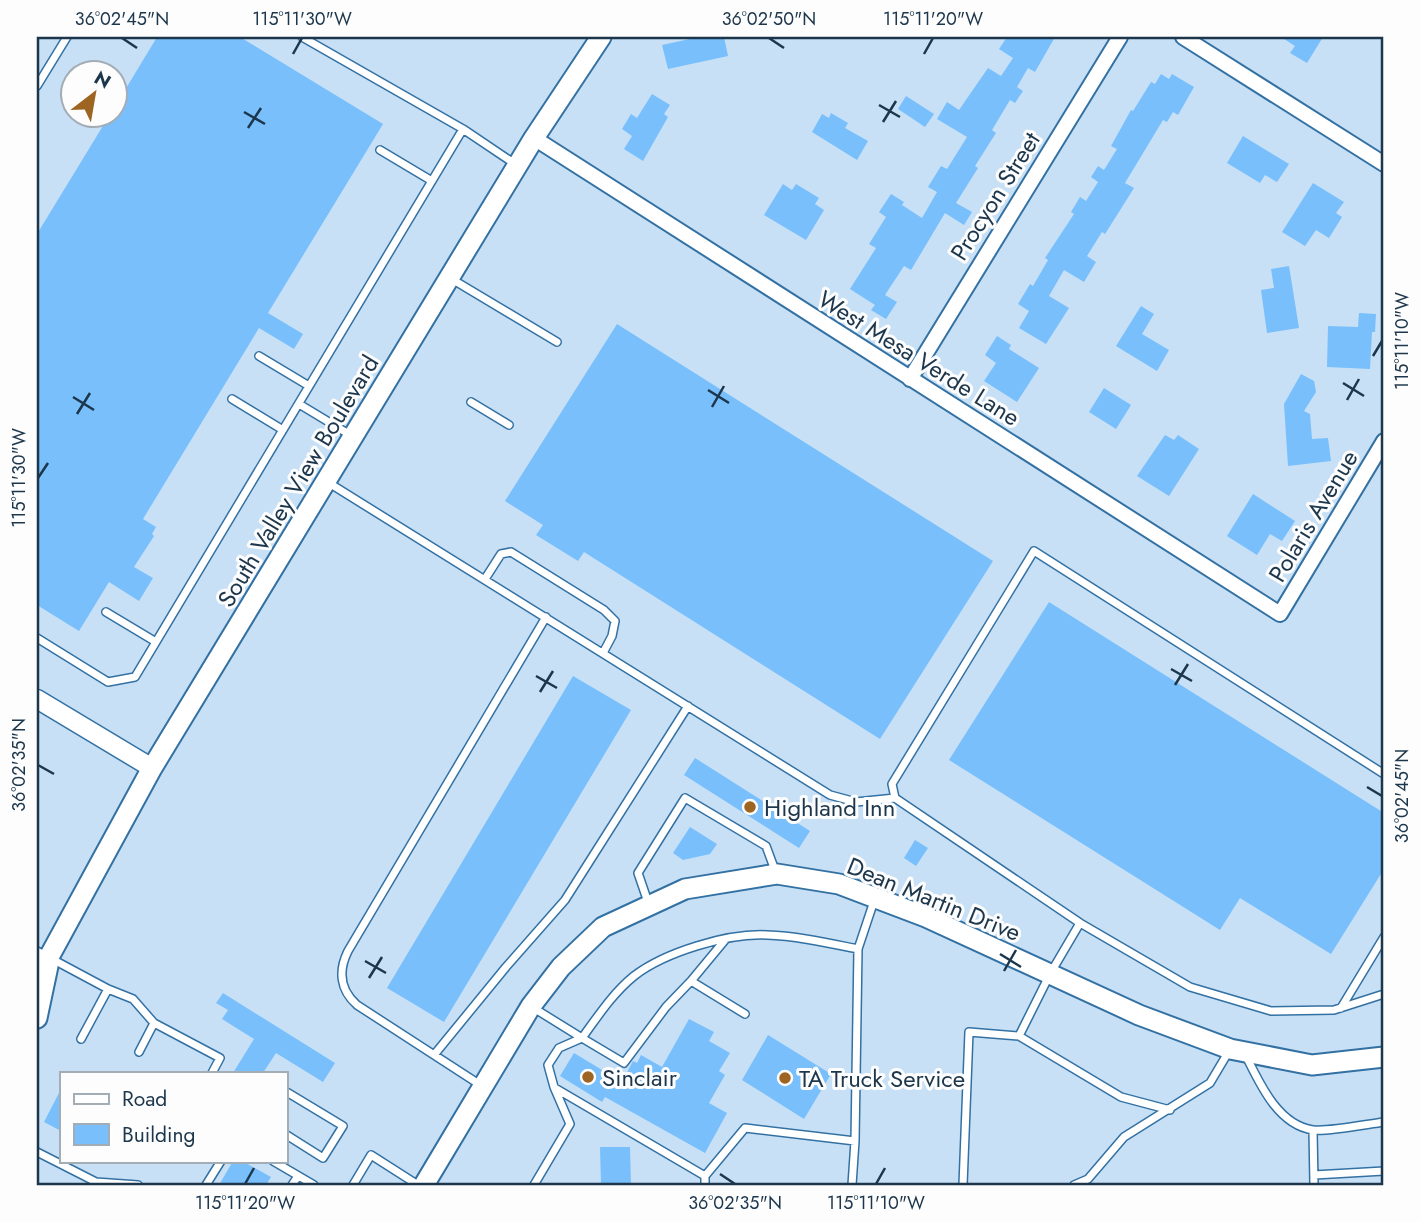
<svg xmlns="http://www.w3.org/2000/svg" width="1421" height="1222" font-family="Jost,sans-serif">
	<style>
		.building { fill: #78bffc }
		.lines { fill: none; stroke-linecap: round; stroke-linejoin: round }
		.service-casing { stroke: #3371a3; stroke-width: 10 }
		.minor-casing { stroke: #3371a3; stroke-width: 18 }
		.tertiary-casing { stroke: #3371a3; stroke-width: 21 }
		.secondary-casing { stroke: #3371a3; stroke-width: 23 }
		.service { stroke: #fff; stroke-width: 7 }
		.minor { stroke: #fff; stroke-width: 14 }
		.tertiary { stroke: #fff; stroke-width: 18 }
		.secondary { stroke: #fff; stroke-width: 19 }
		.ticks { fill: none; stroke: #1c364c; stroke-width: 2.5 }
		.poi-dot { fill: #9d6422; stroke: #fdfdfd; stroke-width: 2.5 }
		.labels { text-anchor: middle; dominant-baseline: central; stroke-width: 6; stroke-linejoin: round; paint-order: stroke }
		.street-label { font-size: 24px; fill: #1c364c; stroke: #fdfdfd }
		.poi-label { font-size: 24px; fill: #1c364c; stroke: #fdfdfd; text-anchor: start }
		.neatline { fill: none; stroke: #1c364c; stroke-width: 2.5 }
		.ticks-label { font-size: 18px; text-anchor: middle; fill: #1c364c }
	</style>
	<rect width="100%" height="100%" fill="#c7e0f6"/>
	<path class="building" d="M157 37H240L383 124 268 313 303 334 294 349 259 328 143 519 156 527 152 534 154 536 134 567 153 578 139 601 109 582 79 631 37 605V234L109 116H116V105Z
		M699 37H724L728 56 668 69 662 45Z
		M1007 37H1055L1035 72 1028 68 1017 87 1023 91 1015 103 1010 100 992 130 996 133 975 166 978 168 956 203 972 212 964 225 945 213 911 270 904 266 885 295 897 302 886 319 871 310 875 305 850 289 876 248 869 244 886 217 879 212 891 194 904 202 902 205 922 218 937 192 928 187 941 166 947 169 967 137 937 119 947 102 959 110 988 68 1001 76 1013 58 999 49Z
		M1281 37H1323L1307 63 1290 53 1295 46Z
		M1161 74 1169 79 1172 74 1194 87 1178 115 1173 112 1167 122 1163 120 1125 183 1134 188 1105 234 1102 232 1087 256 1096 262 1084 282 1064 270 1049 296 1069 308 1046 344 1019 328 1029 311 1018 304 1030 284 1033 286 1048 260 1045 258 1074 214 1071 212 1080 197 1086 201 1098 182 1091 177 1098 166 1104 170 1117 149 1111 146 1131 110 1133 111 1151 82 1155 84Z
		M652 94 670 105 664 114 668 117 643 161 624 149 632 136 622 129 631 114 637 118Z
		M906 96 934 114 925 127 898 109Z
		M831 113 848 123 845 128 868 141 857 160 812 132 822 114 829 118Z
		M1243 136 1289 164 1277 182 1265 175 1260 183 1227 163Z
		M1313 183 1344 202 1336 213 1342 217 1329 238 1316 230 1305 246 1282 232Z
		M783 184 792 190 796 184 819 198 815 204 824 210 806 240 764 215Z
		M1289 266 1299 328 1267 333 1261 290 1274 288 1271 269Z
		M1141 306 1154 314 1142 334 1169 350 1157 371 1116 346Z
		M1359 313 1376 314 1375 332H1372L1370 369 1327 367 1328 326 1358 327Z
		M617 324 993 561 880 739 584 552 578 561 536 535 543 525 505 501Z
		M997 336 1011 345 1009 349 1039 368 1017 402 984 381 996 363 985 355Z
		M1301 374 1314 381 1316 392 1304 411 1310 414 1312 439 1328 438 1331 461 1288 466 1284 404Z
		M1104 388 1131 405 1116 429 1089 412Z
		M1165 435 1174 440 1178 435 1199 449 1169 496 1137 476Z
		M1253 494 1295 521 1282 541 1270 534 1257 555 1227 536Z
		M1049 602 1384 813V869L1331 954 1240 898 1220 930 949 760Z
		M573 676 631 710 444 1022 387 988Z
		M695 758 810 831 799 848 684 775Z
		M690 827 717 844 710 854 683 860 673 853Z
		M915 840 928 848 916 866 904 858Z
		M223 993 335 1063 323 1082 276 1053 263 1073H233L254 1039 222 1019 228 1010 216 1003Z
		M689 1019 714 1032 709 1041 730 1053 719 1071 725 1075 709 1103 727 1113 705 1153 605 1097 602 1102 560 1076 574 1053 622 1082 633 1061 637 1063 641 1055 662 1067Z
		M768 1035 831 1074 804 1119 742 1080Z
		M61 1089V1131L44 1122Z
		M600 1147H630L631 1185H601Z
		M233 1161H242L271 1177 266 1185H219Z"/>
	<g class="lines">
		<defs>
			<path id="service" d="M37 86 67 37
				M463 129 515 164
				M380 150 432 181
				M450 278 557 342
				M259 356 309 386
				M232 399 283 430
				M471 402 509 425
				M299 404 352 436
				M329 483 830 795 856 802 895 798
				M485 579 501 554 511 552 604 610 615 621 612 636 603 653
				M106 612 156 642
				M37 638 108 682 135 677 463 129 302 37
				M1384 774 1034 551 892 784 895 798 1080 923 1190 987 1271 1011 1334 1010 1384 994
				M649 905 638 873 685 798 766 846 776 873
				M1080 923 1050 974 1019 1036 1121 1097 1170 1110
				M725 940 691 981 666 1007 624 1063 582 1038C598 1016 613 993 634 976 665 952 728 933 767 935 797 936 828 943 858 949L875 898
				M37 951 108 989 133 999 154 1023 220 1058 212 1073
				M691 981 745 1014
				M532 1007 582 1038
				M1341 1008 1384 937
				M81 1039 108 989
				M139 1052 154 1023
				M434 1055 506 967 565 900 688 706
				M1246 1056C1260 1084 1278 1125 1313 1130 1328 1132 1368 1124 1384 1122
				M482 1086 357 1005C340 990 338 971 348 951L546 617
				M555 1088 705 1176
				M285 1091 343 1126 323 1158 285 1134
				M1313 1130 1314 1185
				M37 1152 96 1182 138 1185
				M273 1161 314 1185
				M1314 1175 1384 1171
				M206 1185 221 1161
				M292 1185 298 1176
				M353 1185 371 1155 418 1185
				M534 1185 570 1124 554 1087 548 1065 559 1048 582 1038
				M705 1185V1176L745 1128 855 1141 858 949
				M852 1185 855 1141
				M963 1185 969 1032 1019 1036
				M1074 1185 1088 1179 1124 1137 1210 1083 1229 1051"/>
			<path id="minor" d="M1183 37 1384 164
				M534 138 1280 614 1384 441
				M910 379 1120 37"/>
			<path id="tertiary" d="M37 699 152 768"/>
			<path id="secondary" d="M37 979 152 768 534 138 601 37
				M37 1018 48 966
				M424 1185 531 1006 561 967 603 927 685 889 777 874 839 884 926 917 1139 1015 1230 1049 1312 1065 1384 1057"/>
		</defs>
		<use href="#service" class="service-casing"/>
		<use href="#minor" class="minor-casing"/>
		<use href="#tertiary" class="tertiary-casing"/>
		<use href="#secondary" class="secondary-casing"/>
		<use href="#service" class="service"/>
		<use href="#minor" class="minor"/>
		<use href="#tertiary" class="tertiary"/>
		<use href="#secondary" class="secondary"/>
	</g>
	<path class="ticks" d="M122 38 137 48M769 38 784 48M293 54 302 38M924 54 933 38M879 105 900 117M244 112 265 124M883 122 896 101M248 128 261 108M1373 356 1382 341M1343 383 1364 396M708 390 729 403M73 397 94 410M1347 400 1359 379M712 407 724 386M77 414 90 393M38 478 48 463M1171 669 1192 681M536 676 557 688M1175 685 1188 664M540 692 553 671M38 765 54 774M1367 787 1382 796M1000 954 1021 967M365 961 386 973M1004 971 1016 950M369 978 382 957M720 1174 735 1184M245 1184 254 1168M876 1184 885 1168"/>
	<g class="poi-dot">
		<circle cx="750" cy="807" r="7"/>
		<circle cx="588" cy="1077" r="7"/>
		<circle cx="785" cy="1078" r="7"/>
	</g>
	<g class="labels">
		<g class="street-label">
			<text transform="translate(995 196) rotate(-58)">Procyon Street</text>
			<text transform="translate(919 358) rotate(32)">West Mesa Verde Lane</text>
			<text transform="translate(298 481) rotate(-59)">South Valley View Boulevard</text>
			<text transform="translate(1313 516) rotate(-59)">Polaris Avenue</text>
			<text transform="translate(934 899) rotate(22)">Dean Martin Drive</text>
		</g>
		<g class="poi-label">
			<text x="764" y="807">Highland Inn</text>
			<text x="602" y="1077">Sinclair</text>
			<text x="799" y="1078">TA Truck Service</text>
		</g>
	</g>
	<rect width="1421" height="1222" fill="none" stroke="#fdfdfd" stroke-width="77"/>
	<rect x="60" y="1072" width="228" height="91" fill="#fdfdfd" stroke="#a3adb6" stroke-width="2"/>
	<rect x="74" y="1094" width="35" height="10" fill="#ffffff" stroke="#a3adb6" stroke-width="2"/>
	<text x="122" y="1106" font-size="21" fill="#1c364c">Road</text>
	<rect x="74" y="1124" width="35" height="21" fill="#78bffc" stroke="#a3adb6" stroke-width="2"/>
	<text x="122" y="1142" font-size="21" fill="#1c364c">Building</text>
	<g transform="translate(94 94) rotate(31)"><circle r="33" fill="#fdfdfd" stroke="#a3adb6" stroke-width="2"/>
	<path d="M0-5L12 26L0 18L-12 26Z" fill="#9d6422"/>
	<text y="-10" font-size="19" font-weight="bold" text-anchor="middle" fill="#1c364c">N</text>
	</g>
	<rect x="38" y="38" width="1344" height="1146" class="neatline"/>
	<g class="ticks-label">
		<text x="122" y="25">36°02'45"N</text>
		<text x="302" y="25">115°11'30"W</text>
		<text x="769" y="25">36°02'50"N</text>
		<text x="933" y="25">115°11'20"W</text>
		<text transform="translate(1402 341) rotate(-90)" y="6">115°11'10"W</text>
		<text transform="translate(19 478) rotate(-90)" y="6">115°11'30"W</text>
		<text transform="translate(19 765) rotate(-90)" y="6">36°02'35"N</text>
		<text transform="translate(1402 796) rotate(-90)" y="6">36°02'45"N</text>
		<text x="245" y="1209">115°11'20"W</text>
		<text x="735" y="1209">36°02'35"N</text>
		<text x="876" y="1209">115°11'10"W</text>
	</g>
</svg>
